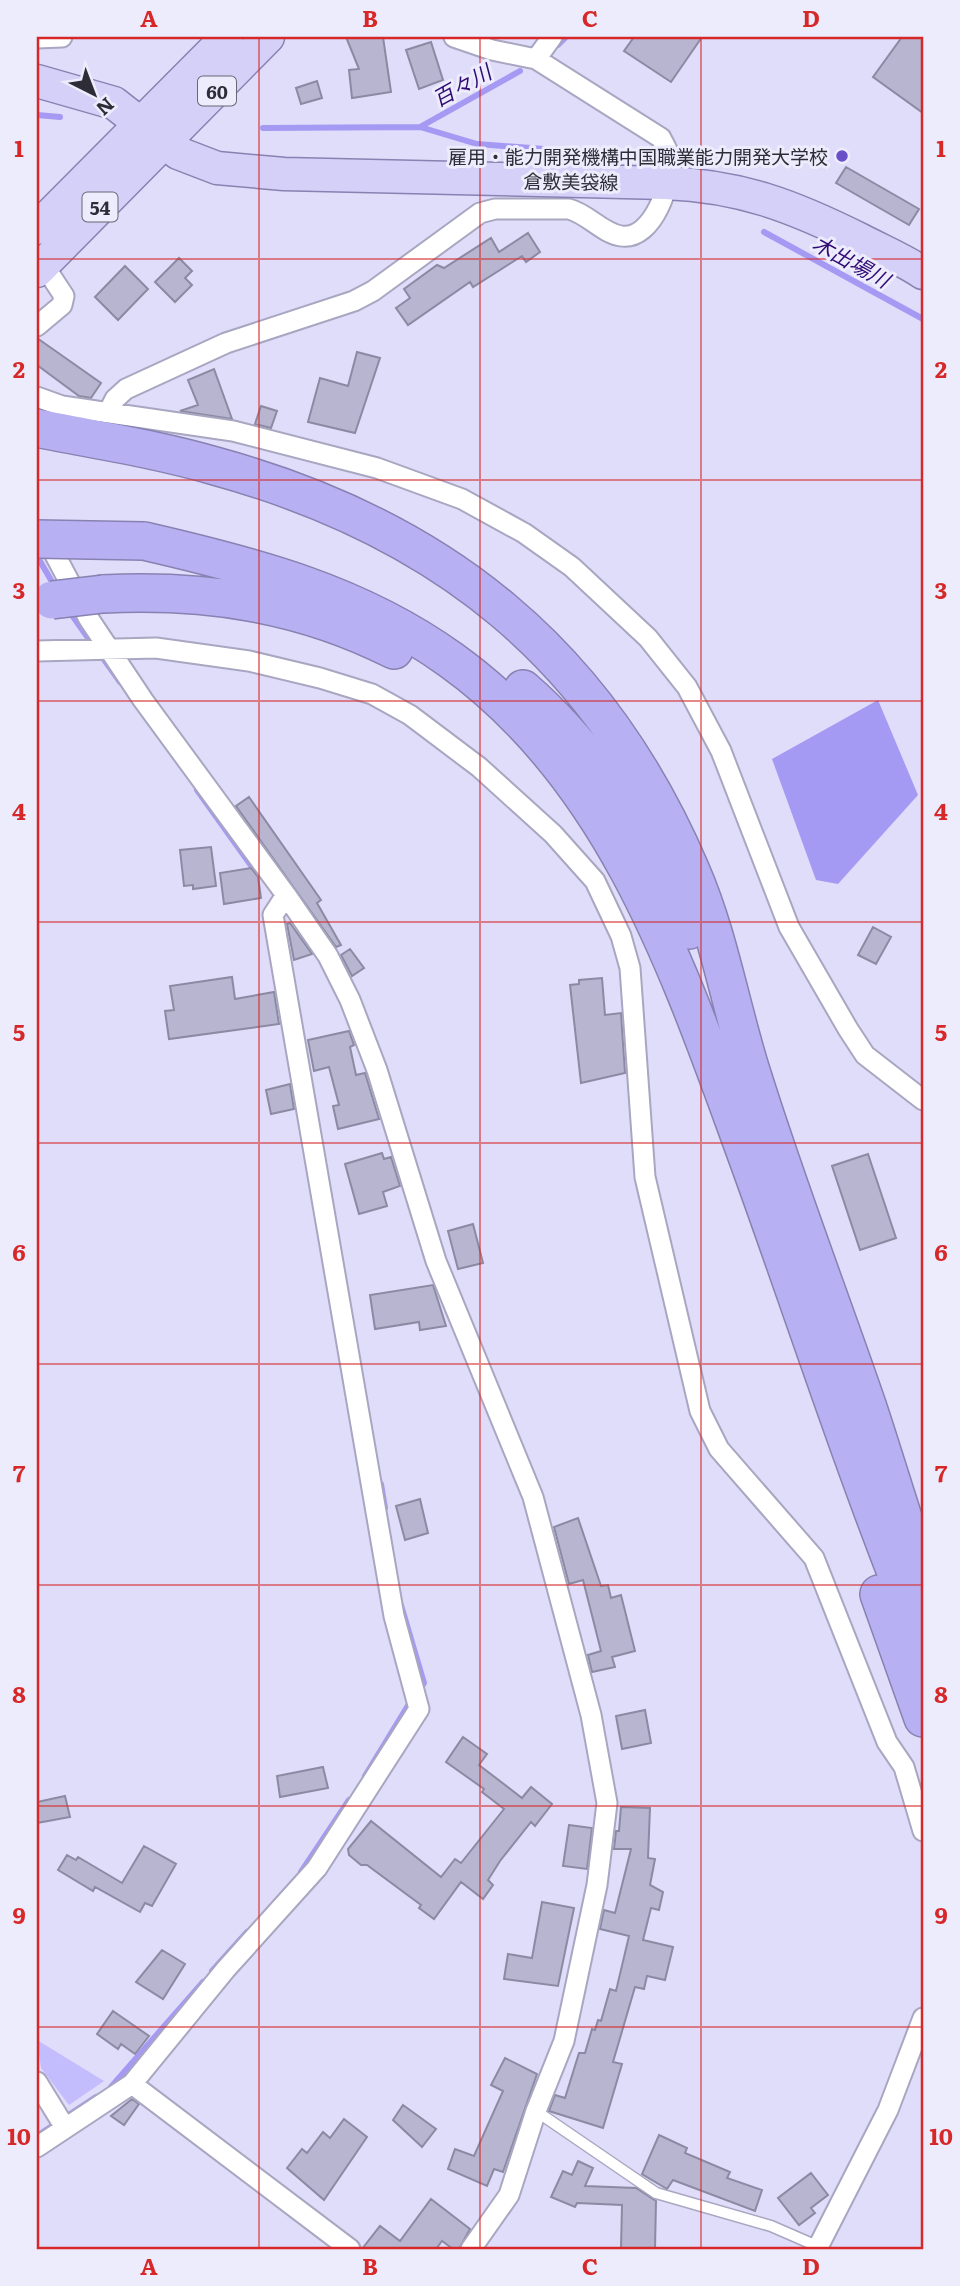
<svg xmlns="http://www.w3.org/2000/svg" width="960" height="2286" font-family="Literata,'Noto Sans JP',serif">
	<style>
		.green { fill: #c3bdfd }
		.water { fill: #a59af3 }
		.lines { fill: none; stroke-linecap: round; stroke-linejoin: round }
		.stream { stroke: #a59af3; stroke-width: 6 }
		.building { fill: #b7b5cf; stroke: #8c8aa3; stroke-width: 2 }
		.service-casing { stroke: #a8a6c0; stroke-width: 13 }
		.minor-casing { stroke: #a8a6c0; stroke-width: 23 }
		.primary-casing { stroke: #8782b1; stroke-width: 35 }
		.motorway-casing { stroke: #8782b1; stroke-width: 40 }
		.service { stroke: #fff; stroke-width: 10 }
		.minor { stroke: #fff; stroke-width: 19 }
		.primary { stroke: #d4d0f8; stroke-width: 32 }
		.motorway { stroke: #b7b0f3; stroke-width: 37 }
		.motorway-bridge-casing { stroke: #8782b1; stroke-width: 40; stroke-linecap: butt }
		.motorway-bridge { stroke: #b7b0f3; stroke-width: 37 }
		.grid { fill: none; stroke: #d62828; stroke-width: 2; stroke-opacity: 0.55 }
		.poi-dot { fill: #694fc8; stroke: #edecfc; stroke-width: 2.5 }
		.labels { text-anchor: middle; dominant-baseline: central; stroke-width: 6; stroke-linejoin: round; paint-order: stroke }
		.shield { fill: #edecfc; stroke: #676672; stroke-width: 2 }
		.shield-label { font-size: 18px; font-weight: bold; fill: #2e2d37 }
		.poi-label { font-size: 19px; fill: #2e2d37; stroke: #edecfc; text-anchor: end }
		.street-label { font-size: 19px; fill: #2e2d37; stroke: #edecfc }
		.water-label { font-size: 21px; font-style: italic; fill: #310b75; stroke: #edecfc }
		.neatline { fill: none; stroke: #d62828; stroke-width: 2.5 }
		.grid-label { font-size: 23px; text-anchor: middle; font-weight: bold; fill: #d62828 }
	</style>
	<rect width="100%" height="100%" fill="#dfddf9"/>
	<path class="green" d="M37 2040 104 2081 69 2105 41 2068Z"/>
	<path class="water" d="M878 700 918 795 838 884 816 880 772 759Z"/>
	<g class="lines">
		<path class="stream" d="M558 45 566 37
			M37 115 60 117
			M420 127 520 71
			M263 128 420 127 477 144 623 155
			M764 232 923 319
			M37 556 55 587
			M69 611 93 645
			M100 654 120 682
			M197 790 255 871
			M381 1484 385 1508
			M401 1605 424 1683 419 1690
			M365 1776 412 1699
			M301 1872 349 1800
			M212 1971 247 1932
			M111 2087 203 1982
			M37 2136 96 2097"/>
	</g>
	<path class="building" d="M346 37H383L391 92 352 98 349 70 359 69Z
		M634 37H702L671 82 624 51Z
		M902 37H923V113L873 77Z
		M431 42 443 80 419 89 406 50Z
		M317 81 322 98 301 104 296 88Z
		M846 167 919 209 909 225 836 183Z
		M528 233 540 252 526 262 522 256 473 287 470 282 408 325 396 308 410 298 404 289 437 265 444 268 491 238 499 252Z
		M179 258 192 271 185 278 192 285 175 302 155 282Z
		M125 266 148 289 118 320 95 297Z
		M37 338 101 383 91 398 79 396 37 365Z
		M357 352 380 358 355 433 308 422 320 378 348 386Z
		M214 369 232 419 180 411 198 405 188 380Z
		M261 406 277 411 271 428 255 424Z
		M249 797 321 900 317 903 341 945 336 947 236 806Z
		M211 847 216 886 193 889V885L184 886 180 850Z
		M251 868 258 877 261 898 224 904 220 873Z
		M290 923 312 954 294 960 287 924Z
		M873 927 891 937 876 964 858 955Z
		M350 949 364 968 352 976 341 955Z
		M232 977 235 999 274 992 279 1024 169 1039 165 1011 174 1010 170 986Z
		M602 978 605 1015 621 1013 625 1073 581 1083 570 985 579 984V980Z
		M349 1031 354 1045 350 1047 356 1075 365 1073 379 1119 338 1129 333 1106 339 1105 329 1067 314 1071 308 1040Z
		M290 1084 294 1109 271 1114 266 1090Z
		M382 1153 384 1159 391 1157 400 1186 383 1192 387 1206 359 1214 345 1164Z
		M868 1154 896 1238 860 1250 832 1166Z
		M473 1224 483 1263 458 1269 448 1231Z
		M433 1285 446 1326 420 1330 419 1322 375 1329 370 1295Z
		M420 1499 428 1533 405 1540 396 1506Z
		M578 1518 601 1586 608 1585 611 1598 621 1595 635 1651 612 1657 615 1667 592 1672 588 1655 601 1651 583 1580 569 1584 554 1527Z
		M645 1710 651 1743 622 1749 616 1716Z
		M463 1737 487 1754 479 1765 522 1798 531 1787 552 1804 535 1826 531 1822 500 1861 488 1880 493 1885 483 1899 461 1882 434 1919 419 1908 421 1905 367 1865H361L349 1855 348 1849 371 1821 441 1877 455 1859 461 1863 504 1809 482 1792 484 1789 446 1762Z
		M323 1767 328 1788 280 1797 277 1776Z
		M65 1796 70 1817 37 1823V1802Z
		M621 1807 650 1808 648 1858 655 1859 650 1885 663 1892 659 1910 651 1908 643 1940 673 1947 665 1980 647 1976 644 1989 635 1987 613 2062 622 2064 603 2128 549 2111 555 2095 565 2098 579 2053H585L592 2029 595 2030 598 2020 601 2021 610 1989 616 1991 629 1936 600 1929 604 1910 615 1913 631 1849H614L616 1831H619Z
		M569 1825 592 1828 587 1869 563 1866Z
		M144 1846 176 1864 152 1906 145 1903 140 1912 95 1887 93 1891 58 1870 67 1855 76 1860 78 1857 122 1883Z
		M542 1902 574 1908 558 1986 504 1979 508 1954 532 1958Z
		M162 1950 185 1964 163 1999 136 1982Z
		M113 2011 149 2036 135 2054 121 2044 118 2049 97 2034Z
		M505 2058 537 2074 503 2172 494 2169 487 2186 448 2169 455 2149 474 2156 503 2091 491 2085Z
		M132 2099 139 2104 124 2125 111 2116Z
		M403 2105 436 2129 422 2147 393 2120Z
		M344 2119 367 2137 324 2200 287 2168 302 2149 307 2153 323 2132 330 2138Z
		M659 2135 687 2148 685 2153 730 2172 727 2178 762 2190 755 2211 673 2180 667 2189 642 2174Z
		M578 2161 593 2168 585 2186 636 2188 656 2201 655 2249H621L622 2205 577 2203 575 2207 551 2197 563 2171 572 2175Z
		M811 2173 828 2195 811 2208 815 2213 799 2225 778 2198Z
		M431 2199 470 2229 459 2249H453L442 2241 436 2249H362L380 2226 400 2241Z"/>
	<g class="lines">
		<defs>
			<path id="service" d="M536 2111 656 2193 771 2226 817 2246"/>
			<path id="minor" d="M37 38 62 37
				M536 59 552 37
				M37 326 62 305 64 296 43 264
				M37 397 62 406 233 431 377 468 462 499 524 533 572 567 648 638 687 687 721 751 789 927 848 1029 865 1055 923 1100
				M108 413 115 399 126 389 226 343 354 301 373 291 480 213 495 209H569C588 214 602 233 621 236 653 241 673 182 669 157 669 151 663 143 661 138L536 59 492 50 454 37
				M44 534 89 619 143 700 286 895 328 956 350 1000 377 1070 436 1261 533 1497 591 1715 607 1803 597 1885 564 2041 536 2111 509 2195 471 2249
				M37 651 156 648 249 661 320 678 372 694 410 715 479 767 553 834 595 881 621 936 630 968 645 1177 700 1411 719 1449 814 1558 887 1742 904 1767 923 1831
				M37 2082 64 2126
				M132 2084 226 1969 317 1868 419 1709 394 1616 273 915 286 895
				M37 2147 132 2084 350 2249
				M817 2249 888 2110 923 2018"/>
			<path id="primary" d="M37 81 114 103 178 153 217 168 284 174 665 183C741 186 793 206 861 240 882 251 904 260 923 273
				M37 228 227 37
				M37 271 268 37"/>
			<path id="motorway" d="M37 428C96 440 157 449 215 466 441 528 598 653 691 871 718 933 730 1003 750 1068 785 1181 828 1292 867 1405 886 1462 903 1521 923 1578
				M144 541C253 566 358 593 451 660 617 779 681 976 748 1159 806 1319 858 1482 923 1640
				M103 594C206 589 301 603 394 650
				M523 689C598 754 649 840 689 930
				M879 1594 923 1718"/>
		</defs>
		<use href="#service" class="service-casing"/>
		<use href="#minor" class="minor-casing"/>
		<use href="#primary" class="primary-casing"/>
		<use href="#motorway" class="motorway-casing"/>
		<use href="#service" class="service"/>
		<use href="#minor" class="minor"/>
		<use href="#primary" class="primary"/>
		<use href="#motorway" class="motorway"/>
		<defs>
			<path id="motorway-bridge" d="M37 539 144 541
				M52 600 103 594"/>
		</defs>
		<use href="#motorway-bridge" class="motorway-bridge-casing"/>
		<use href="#motorway-bridge" class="motorway-bridge"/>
	</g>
	<path class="grid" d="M259 37V2249M480 37V2249M701 37V2249M37 259H923M37 480H923M37 701H923M37 922H923M37 1143H923M37 1364H923M37 1585H923M37 1806H923M37 2027H923"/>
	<circle class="poi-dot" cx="842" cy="156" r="7"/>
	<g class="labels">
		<g class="shield">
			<rect x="198" y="76.5" width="38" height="29" rx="5"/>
			<rect x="82.5" y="192.5" width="35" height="29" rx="5"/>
		</g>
		<g class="shield-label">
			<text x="217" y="91">60</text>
			<text x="100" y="207">54</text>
		</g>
		<g class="poi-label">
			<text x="828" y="156">雇用・能力開発機構中国職業能力開発大学校</text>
		</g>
		<g class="street-label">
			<text transform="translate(571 181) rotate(1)">倉敷美袋線</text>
		</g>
		<g class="water-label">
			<text transform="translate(461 84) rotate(-29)">百々川</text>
			<text transform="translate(852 260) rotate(29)">木出場川</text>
		</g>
	</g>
	<rect width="960" height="2286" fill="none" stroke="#edecfc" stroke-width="77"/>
	<g transform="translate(94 94) rotate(138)" stroke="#edecfc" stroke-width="5" paint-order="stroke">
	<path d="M0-5L12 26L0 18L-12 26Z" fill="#2e2d37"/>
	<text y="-10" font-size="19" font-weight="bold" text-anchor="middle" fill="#2e2d37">N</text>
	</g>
	<rect x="38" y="38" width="884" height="2210" class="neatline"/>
	<g class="grid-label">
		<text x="149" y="27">A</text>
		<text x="370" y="27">B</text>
		<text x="590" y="27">C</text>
		<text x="811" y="27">D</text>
		<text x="19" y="157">1</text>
		<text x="941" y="157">1</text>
		<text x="19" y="378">2</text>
		<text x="941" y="378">2</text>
		<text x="19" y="599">3</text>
		<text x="941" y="599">3</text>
		<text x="19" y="820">4</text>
		<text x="941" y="820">4</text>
		<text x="19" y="1041">5</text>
		<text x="941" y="1041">5</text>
		<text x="19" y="1261">6</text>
		<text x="941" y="1261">6</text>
		<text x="19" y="1482">7</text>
		<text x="941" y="1482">7</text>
		<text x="19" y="1703">8</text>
		<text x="941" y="1703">8</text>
		<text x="19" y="1924">9</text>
		<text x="941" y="1924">9</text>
		<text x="19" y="2145">10</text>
		<text x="941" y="2145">10</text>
		<text x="149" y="2275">A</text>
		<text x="370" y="2275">B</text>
		<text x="590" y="2275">C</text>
		<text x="811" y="2275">D</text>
	</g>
</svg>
